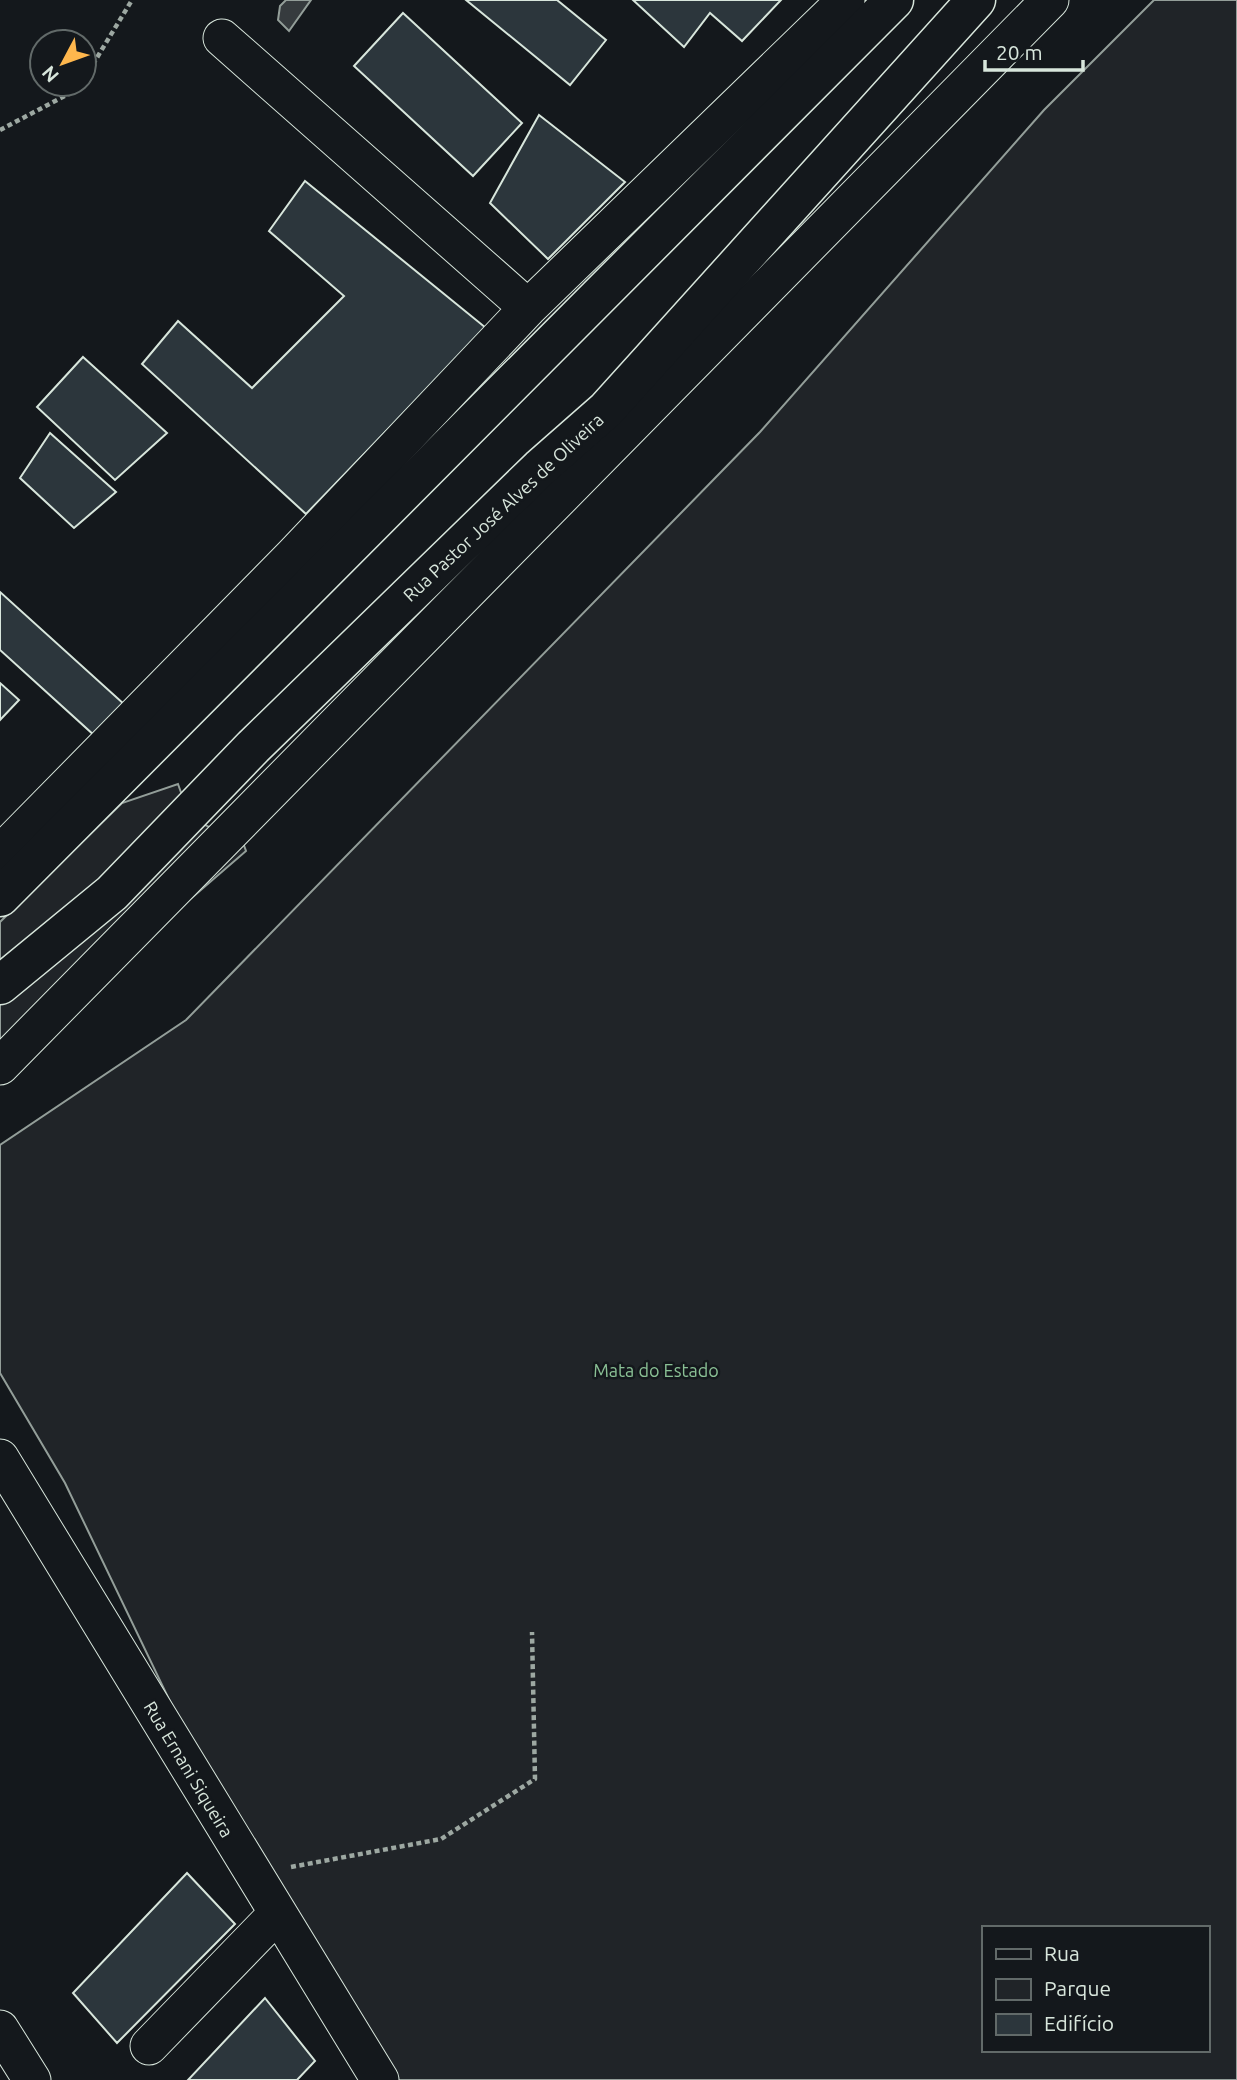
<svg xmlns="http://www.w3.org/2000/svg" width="1237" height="2080" font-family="Ubuntu,sans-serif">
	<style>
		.green { fill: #202428; stroke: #939e99; stroke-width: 2; fill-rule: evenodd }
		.water { fill: #363b3e; stroke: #939e99; stroke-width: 2 }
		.building { fill: #2c363c; stroke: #d8e6dc; stroke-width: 2 }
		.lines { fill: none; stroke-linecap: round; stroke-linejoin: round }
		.minor-casing { stroke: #d8e6dc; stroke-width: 39 }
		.highway-casing { stroke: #d8e6dc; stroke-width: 41 }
		.path { stroke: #9da8a2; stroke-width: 4.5; stroke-dasharray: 5 3.5; stroke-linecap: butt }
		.minor { stroke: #14181c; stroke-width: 37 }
		.highway { stroke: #14181c; stroke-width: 38 }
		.labels { text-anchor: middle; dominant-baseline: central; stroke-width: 5; stroke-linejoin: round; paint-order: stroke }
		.street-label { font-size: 18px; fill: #d8e6dc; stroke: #14181c }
		.park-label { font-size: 18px; fill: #8ac095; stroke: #14181c }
	</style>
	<rect width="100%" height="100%" fill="#14181c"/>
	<path class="green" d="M1154 0H1237V2080H390L253 1874 65 1483 0 1373V1145L186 1020 760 432 1044 110ZM983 1928H1207V2050H983Z
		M178 784C192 826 203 825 242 840L246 851 69 1004 0 1054V922L122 803Z"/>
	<path class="water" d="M286 0H311L289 31 278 20 280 6Z"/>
	<path class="building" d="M466 0H557L606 40 570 85Z
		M633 0H781L742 41 710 13 684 47Z
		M403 13 522 123 473 176 354 66Z
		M539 115 625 182 548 259 490 203Z
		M305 181 486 328 306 514 142 364 178 321 252 388 344 296 269 231Z
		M83 357 167 433 115 480 37 407Z
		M50 433 116 492 74 528 20 478Z
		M0 592 125 705 95 736 0 650Z
		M0 683 19 700 0 720Z
		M187 1873 235 1924 117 2043 73 1993Z
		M265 1998 315 2061 297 2080H188Z"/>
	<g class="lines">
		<defs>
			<path id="minor" d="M222 38 528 308
				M0 854 293 556 528 308 846 0
				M0 1066 1050 0
				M0 1458 380 2080
				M0 2029 32 2080
				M149 2046 277 1914"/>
			<path id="highway" d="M0 897 894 0
				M0 985 112 893 253 747 540 468 606 410 976 0"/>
		</defs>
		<use href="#minor" class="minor-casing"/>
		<use href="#highway" class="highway-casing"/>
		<path class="path" d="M84 79 132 0
			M0 130 78 89 81 84
			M291 1867 441 1839 535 1779 532 1632"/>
		<use href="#minor" class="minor"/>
		<use href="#highway" class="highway"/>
	</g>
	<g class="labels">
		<g class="street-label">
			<text transform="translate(503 507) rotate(-43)">Rua Pastor José Alves de Oliveira</text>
			<text transform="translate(189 1769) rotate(59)">Rua Ernani Siqueira</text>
		</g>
		<g class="park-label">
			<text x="656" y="1370">Mata do Estado</text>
		</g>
	</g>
	<rect x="982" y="1926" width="228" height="126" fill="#14181c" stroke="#626a69" stroke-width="2"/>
	<rect x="996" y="1949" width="35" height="10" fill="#14181c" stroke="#626a69" stroke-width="2"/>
	<text x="1044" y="1961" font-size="21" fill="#d8e6dc">Rua</text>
	<rect x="996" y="1979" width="35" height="21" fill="#202428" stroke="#626a69" stroke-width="2"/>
	<text x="1044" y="1996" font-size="21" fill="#d8e6dc">Parque</text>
	<rect x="996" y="2014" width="35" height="21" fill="#2c363c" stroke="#626a69" stroke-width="2"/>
	<text x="1044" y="2031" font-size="21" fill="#d8e6dc">Edifício</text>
	<g transform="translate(63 63) rotate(229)"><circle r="33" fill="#14181c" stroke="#626a69" stroke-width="2"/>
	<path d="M0-5L12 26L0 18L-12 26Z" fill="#ffb74d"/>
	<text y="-10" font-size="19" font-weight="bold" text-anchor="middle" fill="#d8e6dc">N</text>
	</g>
	<path d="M985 60v10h98v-10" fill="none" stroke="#d8e6dc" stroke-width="3.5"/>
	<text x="996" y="60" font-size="21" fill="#d8e6dc" stroke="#14181c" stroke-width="5" paint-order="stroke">20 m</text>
</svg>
